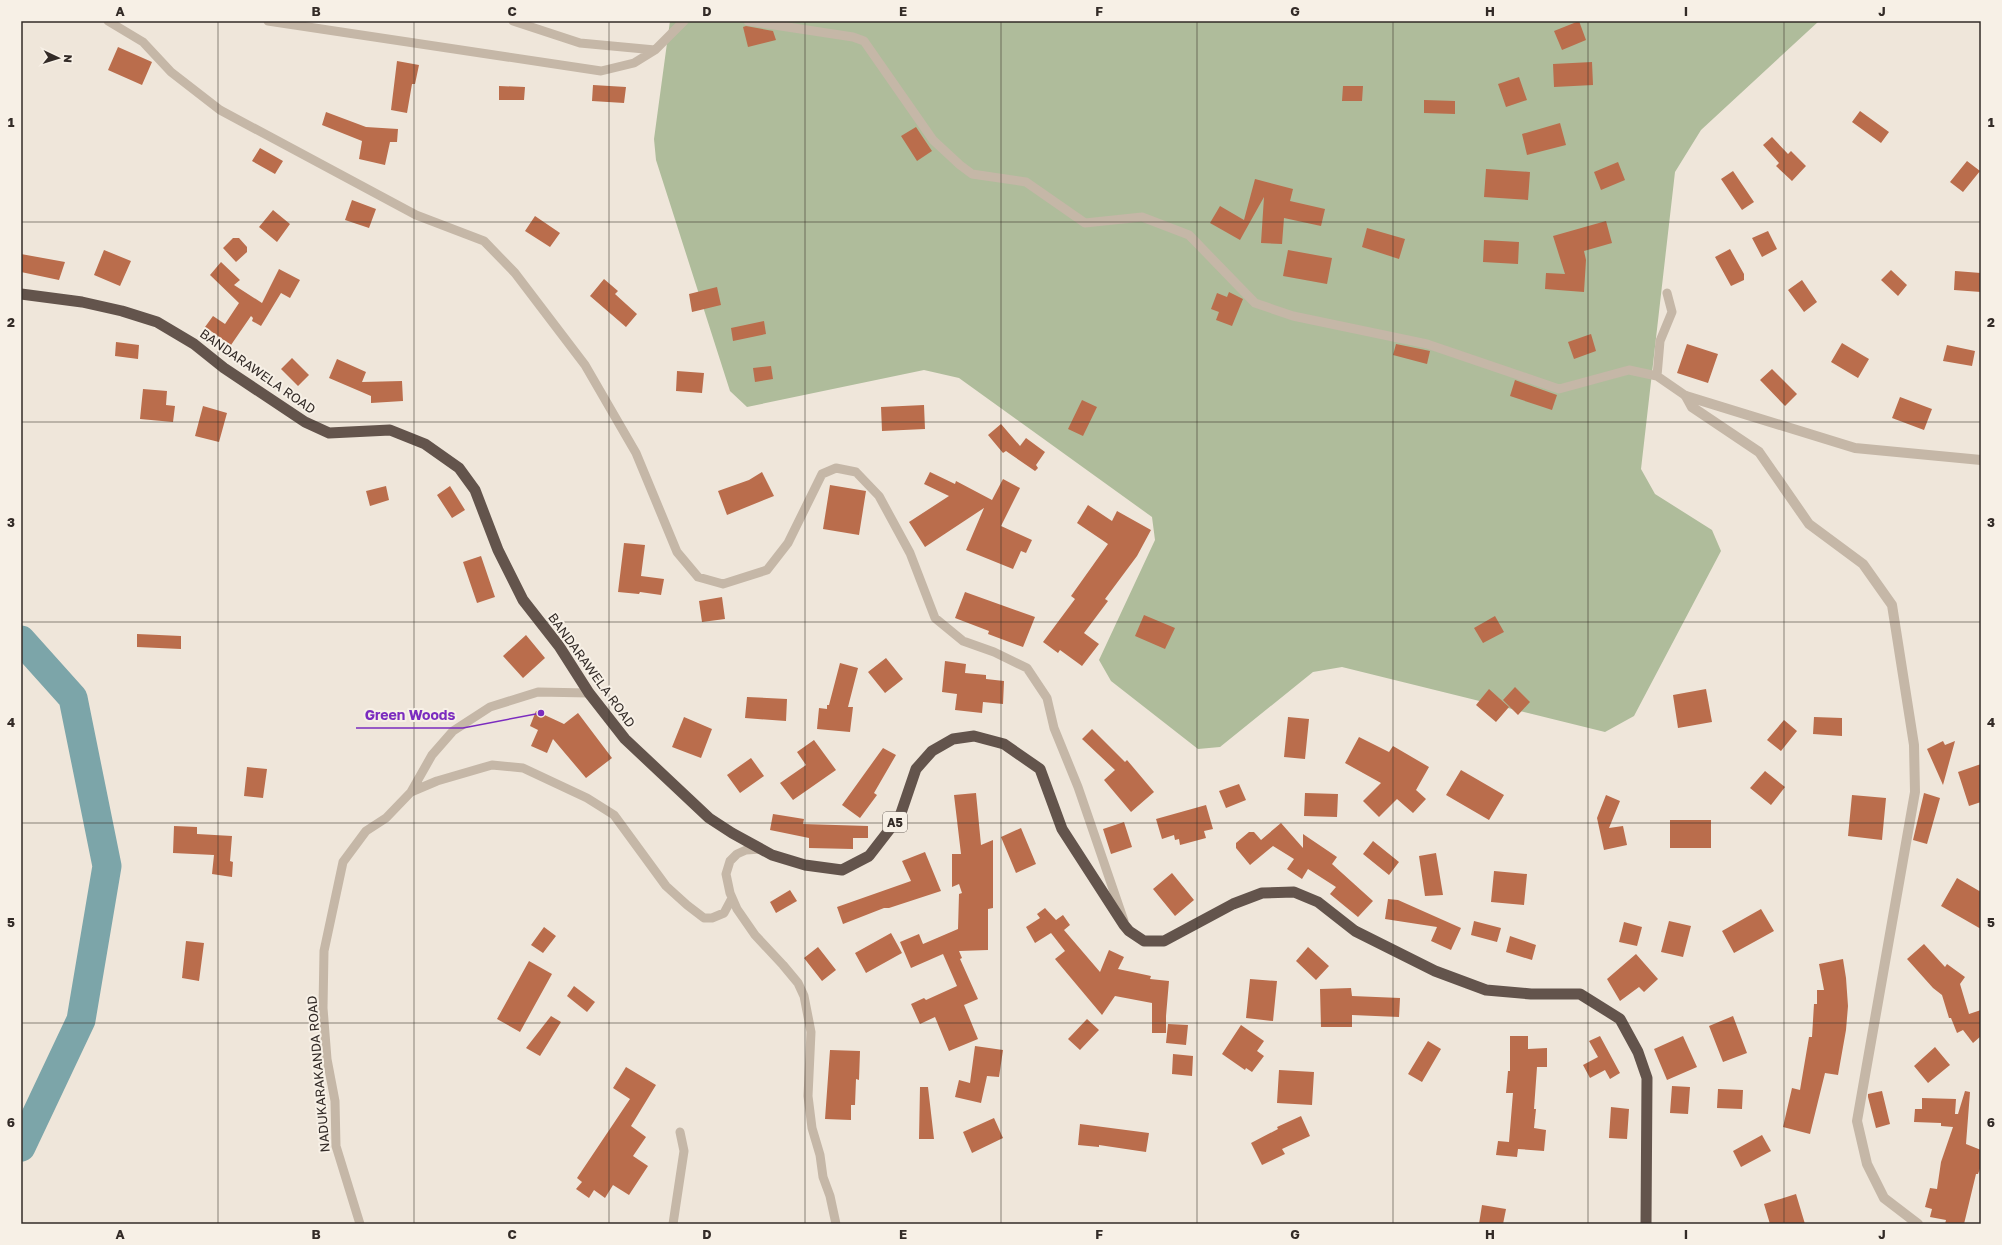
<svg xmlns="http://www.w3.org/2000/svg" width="2002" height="1245" font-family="'Golos Text',sans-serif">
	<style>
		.green { fill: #afbc9b }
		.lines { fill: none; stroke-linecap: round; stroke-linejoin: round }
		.river { stroke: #7ca5a9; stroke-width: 29 }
		.building { fill: #ba6d4c }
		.service { stroke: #c5b7a7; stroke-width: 9 }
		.minor { stroke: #c5b7a7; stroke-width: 10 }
		.trunk { stroke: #63544c; stroke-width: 11 }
		.grid { fill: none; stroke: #332b27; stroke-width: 1; stroke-opacity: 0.55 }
		.labels { text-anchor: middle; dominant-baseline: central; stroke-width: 4; stroke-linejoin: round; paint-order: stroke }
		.shield { fill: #f7f0e6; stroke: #6e6660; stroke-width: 1 }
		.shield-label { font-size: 12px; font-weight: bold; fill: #332b27 }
		.street-label { font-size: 13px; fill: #332b27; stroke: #f7f0e6 }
		.leader { fill: none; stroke: #7b2cbf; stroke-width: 1.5 }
		.callout-dot { fill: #7b2cbf; stroke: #f7f0e6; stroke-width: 1.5 }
		.callout-label { font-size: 14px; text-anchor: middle; font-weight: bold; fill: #7b2cbf; stroke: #f7f0e6; stroke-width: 4; stroke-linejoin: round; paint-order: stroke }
		.neatline { fill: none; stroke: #332b27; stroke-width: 1.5 }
		.grid-label { font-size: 13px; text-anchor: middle; font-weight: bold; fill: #332b27 }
	</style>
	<rect width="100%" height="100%" fill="#efe6da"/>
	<path class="green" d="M670 21H1819L1701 130 1675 172 1641 469 1655 494 1712 530 1721 551 1634 716 1605 732 1342 667 1313 672 1220 747 1198 749 1111 681 1099 660 1155 540 1152 517 959 378 924 370 747 407 730 391 656 160 654 139Z"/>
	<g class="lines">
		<path class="river" d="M21 640 73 698 107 866 81 1020 21 1147"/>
	</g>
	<path class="building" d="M1579 21 1586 40 1562 50 1554 31Z
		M746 26 773 31 776 40 748 47 743 27Z
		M118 47 152 62 142 85 108 70Z
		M397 61 419 65 415 84H412L407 113 391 110Z
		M1592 62 1593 85 1554 87 1553 64Z
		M1519 77 1527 100 1506 107 1498 84Z
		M593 85 626 87 624 103 592 101Z
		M499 86 525 87 524 100H499Z
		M1343 86H1363L1362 101H1342Z
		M1424 100 1455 101V114L1424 113Z
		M1860 111 1889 132 1881 143 1852 122Z
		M326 112 366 127 398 129 397 142H390L385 165 359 159 362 141 322 125Z
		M1560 123 1566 145 1527 155 1522 134Z
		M916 127 932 151 917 161 901 136Z
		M1772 137 1788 154 1791 151 1806 166 1792 181 1776 166 1779 163 1763 145Z
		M260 148 283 161 275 174 252 161Z
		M1967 161 1980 171 1963 192 1950 182Z
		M1618 162 1625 180 1601 190 1594 172Z
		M1486 169 1530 172 1528 200 1484 197Z
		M1733 171 1754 202 1742 210 1721 179Z
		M1255 179 1293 189 1290 201 1325 209 1321 226 1284 218 1282 244 1261 243 1264 197 1240 240 1210 223 1220 206 1244 220Z
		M352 200 376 209 369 228 345 220Z
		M273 210 290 224 277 242 259 227Z
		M535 216 560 233 550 247 525 231Z
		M1606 221 1612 243 1584 251 1586 260 1584 292 1545 289 1546 273 1565 274 1553 236Z
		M1367 228 1405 239 1399 259 1362 247Z
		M1768 231 1777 249 1762 257 1752 238Z
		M233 238H239L247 247V252L236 262 223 248Z
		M1484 240 1519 242 1518 264 1483 262Z
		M1730 249 1744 274V280L1731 286 1715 257Z
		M104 250 131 261 120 286 94 275Z
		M1288 250 1332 258 1327 284 1283 276Z
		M21 254 65 262 59 280 21 272Z
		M221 262 240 280 234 285 262 303 279 269 300 280 290 298 281 293 261 326 252 321 253 318 251 316 231 345 205 327 213 316 225 324 239 303 210 275Z
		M1891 270 1907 285 1898 296 1881 280Z
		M1955 271 1981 273V292L1954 290Z
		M604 279 618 291 615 294 637 314 626 327 590 296Z
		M1802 280 1817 302 1804 312 1788 290Z
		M717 287 721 305 692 312 689 294Z
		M1229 292 1243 299 1232 326 1216 320 1219 312 1211 309 1217 293 1227 297Z
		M764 321 766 334 733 341 731 328Z
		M1591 334 1596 351 1574 359 1568 342Z
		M116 342 139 345 138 359 115 356Z
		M1842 343 1869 359 1858 378 1831 362Z
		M1396 344 1430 351 1427 364 1393 355Z
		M1687 344 1718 354 1708 383 1677 373Z
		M1947 345 1975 351 1972 366 1943 361Z
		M292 358 309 375 298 386 281 369Z
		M337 359 366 372 362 382 402 381 403 401 371 403V396L329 378Z
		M771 366 773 379 755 382 753 368Z
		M1772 369 1797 394 1785 406 1760 380Z
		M677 371 704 373 702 393 676 391Z
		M1515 380 1557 395 1552 410 1510 396Z
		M143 389 167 391 166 405 175 406 173 422 140 419Z
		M1900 397 1932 409 1924 430 1892 418Z
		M1082 400 1097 407 1083 436 1068 429Z
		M924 405 925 429 882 431 881 407Z
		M203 406 227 413 219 442 195 436Z
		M1001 424 1020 446 1026 438 1045 452 1036 465 1038 468 1035 471 1006 451 1003 453 988 435Z
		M762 472 774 496 727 515 718 491 749 480Z
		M930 472 955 484 956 481 992 500 1003 479 1020 488 1001 526 1032 540 1026 553 1021 551 1013 569 966 550 984 508 925 547 909 522 949 496 924 484Z
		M830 485 866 491 859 535 823 529Z
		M386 486 389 500 370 506 366 491Z
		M450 486 465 510 452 518 437 495Z
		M1088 505 1112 521 1117 511 1151 530 1137 556 1105 599 1108 601 1084 633 1099 644 1082 666 1060 650 1058 653 1043 642 1075 599 1071 596 1108 544 1077 523Z
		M624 543 645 545 641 576 664 579 661 595 640 592 639 594 618 592Z
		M481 556 495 597 477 603 463 562Z
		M965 592 1035 617 1023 647 988 634 989 631 955 618Z
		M722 597 725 619 702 622 699 601Z
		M1144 615 1175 628 1165 649 1135 636Z
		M1495 616 1504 632 1483 643 1474 628Z
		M137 634 181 636V649L137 647Z
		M526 635 545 658 523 678 503 656Z
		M886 658 903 679 885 693 868 672Z
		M945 661 966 664 965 673 986 675V679L1004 681 1003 704 983 702 982 713 955 710 957 694 942 692Z
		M840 663 858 668 848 707H853L850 732 817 729 819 708 827 709V705H829Z
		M1515 687 1530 702 1518 715 1503 700Z
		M1489 689 1509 707 1496 722 1476 705Z
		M1706 689 1712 722 1678 728 1673 695Z
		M747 697 787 699 786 721 745 718Z
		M536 711 564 724 578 713 612 758 586 778 553 739 547 753 531 746 538 730 530 726Z
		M684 717 712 729 701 758 672 747Z
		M1288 717 1309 719 1305 759 1284 757Z
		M1814 717 1842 718V736L1813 734Z
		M1784 720 1797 731 1781 751 1767 740Z
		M1092 729 1125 762 1127 760 1154 792 1131 812 1104 780 1115 770 1082 739Z
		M1359 737 1389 752 1393 746 1429 767 1416 790 1426 799 1413 813 1397 799 1379 817 1363 801 1381 783 1345 763Z
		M814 740 836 770 793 800 780 783 806 765 797 752Z
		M1943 741 1945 745 1955 741 1943 785 1927 749Z
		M883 748 896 755 874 793 877 795 860 818 842 805Z
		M751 758 764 776 740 793 727 775Z
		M1981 764V802L1969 806 1958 772Z
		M247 767 267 769 263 798 244 796Z
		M1461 770 1504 795 1489 820 1446 795Z
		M1765 771 1785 787 1771 805 1750 788Z
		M1239 784 1246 800 1226 808 1219 791Z
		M976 793 981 845 993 840V908L988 909V950L959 951 962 958 960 959 978 999 964 1005 978 1039 949 1051 935 1017 920 1024 911 1004 924 998 926 1000 957 986 943 954 911 968 900 942 919 934 923 944 958 929 959 894 962 893 959 884 952 887V854H961L954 795Z
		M1305 793 1338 794 1337 817 1304 816Z
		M1924 793 1940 798 1927 844 1913 840Z
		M1606 795 1620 801 1609 828 1623 826 1627 845 1604 850 1597 818Z
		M1852 795 1886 798 1882 840 1848 836Z
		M1206 805 1213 829 1204 831 1206 838 1180 845 1179 839 1175 840 1174 835 1162 839 1156 819Z
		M773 814 804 819 803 824 868 826V838H853V849L809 848V838L770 830Z
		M1670 820H1711V848H1670Z
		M1124 822 1132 847 1111 854 1103 829Z
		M1281 823 1303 848V834L1337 857 1332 864 1373 901 1358 917 1330 894 1336 887 1308 869 1302 879 1287 869 1294 859 1273 846 1250 865 1236 848V843L1249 832H1254L1261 840Z
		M174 826 197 827V834L232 836 230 861 233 862 232 877 212 874 214 855 173 853Z
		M1021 828 1036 864 1016 873 1001 837Z
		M1373 841 1399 862 1389 875 1363 854Z
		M925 852 941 891 889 908H884L843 924 837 907 911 881 902 861Z
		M1436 853 1443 895 1425 896 1419 856Z
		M1494 871 1527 874 1524 905 1491 902Z
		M1172 873 1194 900 1175 916 1153 889Z
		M1957 878 1981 892V929L1941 906Z
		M790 890 797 901 776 913 770 902Z
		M1388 899 1398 900 1461 928 1451 950 1431 941 1437 927 1385 919Z
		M1045 908 1056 920 1063 915 1070 925 1064 930 1100 972 1109 950 1124 957 1118 969 1151 976 1150 979 1169 981 1166 1016V1033H1152V1003L1115 996 1102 1015 1055 959 1065 951 1051 933 1035 943 1026 927 1040 918 1037 914Z
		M1761 909 1774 931 1734 953 1722 931Z
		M1474 921 1501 928 1497 942 1471 935Z
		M1669 921 1691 926 1683 957 1661 952Z
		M1624 922 1642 927 1637 946 1619 942Z
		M544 927 556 936 543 953 531 945Z
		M891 933 902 953 866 973 855 953Z
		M1510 936 1536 945 1532 960 1506 952Z
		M186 941 204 943 199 981 182 978Z
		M1924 944 1945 967 1947 964 1965 977 1960 984 1969 1014 1981 1010V1036L1973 1043 1963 1030 1957 1033 1951 1018H1949L1942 995 1933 988 1907 959Z
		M818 947 836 970 822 981 804 958Z
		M1308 947 1329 966 1316 980 1296 961Z
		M1636 954 1658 979 1644 992 1639 987 1620 1001 1607 979Z
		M1843 959 1846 978 1848 1006 1846 1030 1838 1075 1825 1073 1810 1134 1783 1127 1792 1088 1800 1090 1809 1037H1812L1814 1004H1817V990H1824L1819 964Z
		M529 961 552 974 520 1032 497 1019Z
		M1250 979 1277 981 1273 1021 1246 1018Z
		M574 986 595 1002 587 1012 567 996Z
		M1351 988 1352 996 1400 998 1399 1017 1352 1015V1027H1321L1320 989Z
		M551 1016 561 1022 540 1056 526 1048Z
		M1733 1016 1747 1053 1723 1062 1709 1026Z
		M1087 1019 1099 1030 1080 1050 1068 1039Z
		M1168 1024 1188 1025 1186 1045 1166 1043Z
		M1241 1025 1264 1041 1257 1051 1264 1056 1252 1072 1246 1068 1245 1070 1222 1054Z
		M1510 1036H1528V1049L1547 1048V1067H1537L1534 1109H1536L1534 1128 1546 1130 1544 1151 1518 1149 1517 1157 1496 1155 1498 1141 1509 1142 1513 1093H1506L1508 1071H1510Z
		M1600 1036 1620 1073 1610 1079 1605 1070 1590 1078 1583 1065 1598 1057 1589 1041Z
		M1683 1036 1697 1067 1667 1080 1654 1049Z
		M1428 1041 1441 1049 1422 1082 1408 1074Z
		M975 1046 1003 1050 999 1077 987 1076 981 1103 955 1097 959 1080 970 1083Z
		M1935 1047 1950 1065 1928 1083 1914 1066Z
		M830 1050 860 1051 859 1080 856 1079 855 1105H851V1120L825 1119Z
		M1173 1054 1193 1056 1192 1076 1172 1074Z
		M626 1067 656 1085 631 1126 646 1137 633 1156 648 1166 629 1195 613 1185 605 1198 594 1190 589 1198 576 1189 582 1182 577 1178 630 1099 613 1088Z
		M1279 1070 1314 1072 1312 1105 1277 1103Z
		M1672 1086 1690 1087 1688 1114 1670 1113Z
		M920 1087H928L934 1139H919Z
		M1718 1089 1743 1090 1742 1109 1717 1108Z
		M1882 1091 1890 1124 1876 1128 1868 1097V1094Z
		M1965 1091 1970 1092 1966 1144 1981 1150V1166L1978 1174H1976L1964 1224H1945L1946 1220 1930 1217 1932 1209 1925 1207 1930 1188 1937 1189 1941 1162 1953 1127 1941 1126V1123L1914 1122 1915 1109H1922V1098L1956 1099 1955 1114H1958Z
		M1611 1107 1629 1109 1627 1139 1609 1138Z
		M1301 1116 1310 1136 1282 1149 1285 1154 1262 1165 1251 1143 1278 1129 1277 1127Z
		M994 1118 1003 1138 972 1153 963 1132Z
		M1080 1124 1149 1133 1146 1152 1099 1145V1147L1078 1145Z
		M1762 1135 1771 1151 1741 1167 1733 1151Z
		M1796 1194 1805 1224H1770L1764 1204Z
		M1482 1205 1506 1209 1503 1224H1479Z"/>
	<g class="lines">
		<path class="service" d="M108 21 143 42 171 72 220 110 416 215 484 241 515 273 585 365 636 453 677 552 698 577 723 584 767 570 788 543 822 474 836 468 856 472 879 496 910 553 935 618 963 641 994 652 1027 668 1047 698 1054 728 1078 787 1124 921
			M268 21 601 71 634 63 655 50 684 21
			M513 21 580 43 655 50
			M748 21 853 37 864 41 933 140 960 165 972 174 1026 182 1085 223 1142 217 1189 235 1255 303 1293 316 1427 344 1559 389 1629 370 1657 376 1686 396
			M1657 376 1660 341 1672 312 1667 293
			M411 792 432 755 453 731 490 707 538 692 589 693
			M761 849 746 850 737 854 730 861 726 874 730 893 737 909 755 935 783 965 798 983 804 996 811 1032 808 1096 812 1128 820 1155 823 1177 830 1196 836 1224
			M360 1224 336 1146 335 1101 327 1059 323 1008 324 951 343 862 366 831 386 818 411 792 437 781 492 765 523 768 587 798 614 815 666 886 687 905 704 918H712L724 913 732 898
			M673 1224 684 1151 680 1132"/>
		<path class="minor" d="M1686 396 1692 407 1759 452 1809 524 1863 564 1892 605 1914 745 1915 792 1857 1121 1867 1164 1884 1198 1918 1224
			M1686 396 1855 448 1981 460"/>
		<path class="trunk" d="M21 294 82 302 122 311 157 322 194 344 224 368 305 422 329 433 390 430 425 444 459 468 475 490 498 550 523 600 559 646 589 693 625 739 709 818 732 833 772 855 805 865 842 870 869 856 900 816 916 769 932 751 953 739 974 736 1004 744 1040 769 1062 829 1124 925 1129 931 1144 941H1164L1233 904 1262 893 1294 892 1318 902 1355 931 1435 971 1486 990 1531 994H1580L1620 1019 1638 1052 1647 1078 1646 1224"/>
	</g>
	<path class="grid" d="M218 21V1224M414 21V1224M609 21V1224M805 21V1224M1001 21V1224M1197 21V1224M1393 21V1224M1588 21V1224M1784 21V1224M21 222H1981M21 422H1981M21 622H1981M21 823H1981M21 1023H1981"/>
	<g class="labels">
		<rect class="shield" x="883" y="812" width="24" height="20" rx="3"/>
		<g class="shield-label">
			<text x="895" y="822">A5</text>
		</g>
		<g class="street-label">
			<text transform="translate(258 371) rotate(35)">BANDARAWELA ROAD</text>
			<text transform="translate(592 670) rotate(54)">BANDARAWELA ROAD</text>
			<text transform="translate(318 1074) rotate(-95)">NADUKARAKANDA ROAD</text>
		</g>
	</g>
	<path class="leader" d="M541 713L463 728H356"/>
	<circle class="callout-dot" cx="541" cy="713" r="4"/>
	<g class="callout-label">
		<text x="410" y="720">Green Woods</text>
	</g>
	<rect width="2002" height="1245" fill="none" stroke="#f7f0e6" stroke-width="44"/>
	<g transform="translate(58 58) rotate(94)" stroke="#f7f0e6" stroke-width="3" paint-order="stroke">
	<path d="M0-3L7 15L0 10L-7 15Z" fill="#332b27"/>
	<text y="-6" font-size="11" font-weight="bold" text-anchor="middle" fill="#332b27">N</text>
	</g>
	<rect x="22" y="22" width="1958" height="1201" class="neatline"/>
	<g class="grid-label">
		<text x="120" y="16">A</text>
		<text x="316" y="16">B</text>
		<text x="512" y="16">C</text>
		<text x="707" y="16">D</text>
		<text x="903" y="16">E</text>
		<text x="1099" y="16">F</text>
		<text x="1295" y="16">G</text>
		<text x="1490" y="16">H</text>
		<text x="1686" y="16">I</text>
		<text x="1882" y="16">J</text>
		<text x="11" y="127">1</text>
		<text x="1991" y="127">1</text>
		<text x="11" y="327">2</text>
		<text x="1991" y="327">2</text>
		<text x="11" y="527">3</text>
		<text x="1991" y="527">3</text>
		<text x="11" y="727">4</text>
		<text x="1991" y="727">4</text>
		<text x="11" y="927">5</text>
		<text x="1991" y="927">5</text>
		<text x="11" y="1127">6</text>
		<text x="1991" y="1127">6</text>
		<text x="120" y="1239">A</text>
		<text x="316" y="1239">B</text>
		<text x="512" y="1239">C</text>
		<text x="707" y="1239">D</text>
		<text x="903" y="1239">E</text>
		<text x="1099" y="1239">F</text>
		<text x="1295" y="1239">G</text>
		<text x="1490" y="1239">H</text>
		<text x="1686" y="1239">I</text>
		<text x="1882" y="1239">J</text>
	</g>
</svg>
